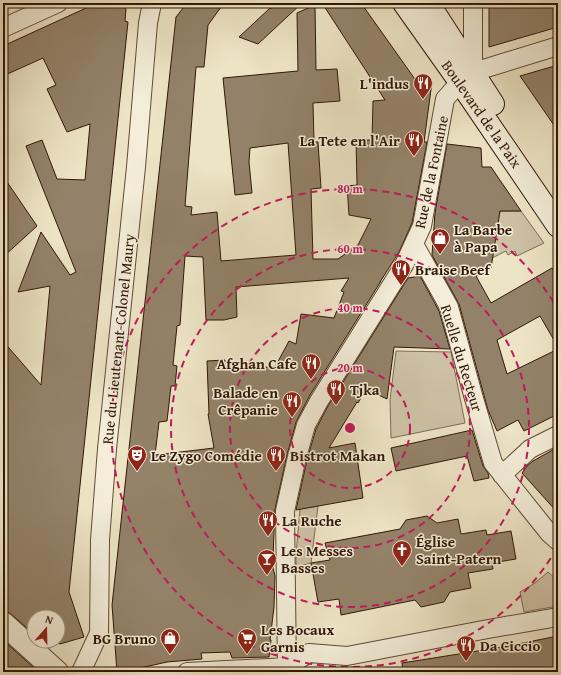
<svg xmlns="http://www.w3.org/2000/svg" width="561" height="675" font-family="'Gentium Book Plus',serif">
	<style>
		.green { fill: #cdc1a5; stroke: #7f6c56 }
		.building { fill: #938269; stroke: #311706; fill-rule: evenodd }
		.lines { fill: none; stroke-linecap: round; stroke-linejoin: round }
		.minor-casing { stroke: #604a36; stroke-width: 20 }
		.tertiary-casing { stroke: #604a36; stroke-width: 24 }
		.secondary-casing { stroke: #311706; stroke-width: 24 }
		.minor { stroke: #f3edd9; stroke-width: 18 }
		.tertiary { stroke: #f3edd9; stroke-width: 22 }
		.secondary { stroke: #f3edd9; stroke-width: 22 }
		.ring { fill: none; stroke: #c2185b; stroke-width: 2; stroke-dasharray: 7 5 }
		.labels { text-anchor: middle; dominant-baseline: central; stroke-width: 3; stroke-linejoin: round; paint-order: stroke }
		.poi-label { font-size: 15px; font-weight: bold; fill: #311706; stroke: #f3edd9; text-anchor: start }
		.street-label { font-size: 15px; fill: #311706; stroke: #f3edd9 }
		.centre { fill: #c2185b; stroke: #f3edd9; stroke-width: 2 }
		.ring-label { font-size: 12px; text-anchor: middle; font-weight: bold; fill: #c2185b; stroke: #f3edd9; stroke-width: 3; stroke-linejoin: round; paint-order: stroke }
	</style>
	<rect width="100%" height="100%" fill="#ede4c5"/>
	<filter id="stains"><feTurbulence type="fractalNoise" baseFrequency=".005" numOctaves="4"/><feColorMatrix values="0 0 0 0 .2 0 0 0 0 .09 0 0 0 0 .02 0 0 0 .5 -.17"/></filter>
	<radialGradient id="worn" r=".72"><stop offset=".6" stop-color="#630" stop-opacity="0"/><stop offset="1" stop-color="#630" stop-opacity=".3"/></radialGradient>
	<path class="green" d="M500 211H521L544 243 517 256 515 251 508 255 506 251 474 267Z
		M396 351 451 352 465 423 391 438 390 400Z
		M318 506 311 563 296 567V554L300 509Z
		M548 572 558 581V606L524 612 520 592 535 583Z"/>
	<path class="building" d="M97 3H118L126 9 125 21 128 22 69 592 84 637 60 644 55 641H58V617H34V634L11 614 6 611H3V341L41 385 50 286 18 292 41 232 70 275 76 272 26 146 42 140 57 179 85 180 90 124 67 132 47 89 56 85 43 58 3 76V46Z
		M187 3H224L208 25 204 67H196L185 206 192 207 191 215 217 212 221 261 296 255 288 143 250 148 249 162 252 193 235 195 223 78 298 71 297 13 315 5 316 70 337 69 340 101 313 103 314 142H318L321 188 311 189 313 259H338L358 245 371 219 349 215 347 186 357 185 356 140H372L373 101 385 100 322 3H361L417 82H432L424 142H427L412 223 399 252 380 282 381 281 310 395 296 422 287 455 275 509 273 557V568L275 576 274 607 270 640H271L269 657 232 658 230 652 201 653 202 659 167 662 122 672H117L112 605 176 17ZM185 256 203 257 206 320H224L237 317 236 287 349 278 341 291 344 292 334 318 301 314 296 344 289 341 275 367 225 368V360L207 361 209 414H208L214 448 155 455 159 422 167 421 171 386H175L177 366 173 365 177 326 180 325Z
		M281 3H302L258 44 239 37 269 9Z
		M489 3H558V27L489 47Z
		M558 65V131L520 76Z
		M447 144 481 148 482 167H491L521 211H500L491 268 476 276 491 303 552 268 558 278V347L540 316 497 340 507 374 558 349V414L524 431 518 420 497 431 488 410 459 304 432 255 435 213Z
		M3 176 37 226 3 257Z
		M420 276 439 311 450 349 394 347 387 399 366 389 358 403 357 402 329 448 355 443 363 498 296 510 307 460 316 429 328 406 408 278Z
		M472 430 483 466 488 473 489 478 474 481 467 456 396 471 391 448Z
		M558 447V513L522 473 527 466 533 461Z
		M427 516 437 523 458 519 461 534 486 530 487 535 511 531 516 559 492 563 493 569 468 573 471 588 450 592 444 602 421 607 415 600 341 615 339 599 318 602 311 563 330 560 325 543 400 529 406 520Z
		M558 636V672H403L402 663 503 647Z
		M3 640 34 668V672H3Z"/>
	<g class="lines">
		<defs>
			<path id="minor" d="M473 3V73
				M3 28 58 3
				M414 244 449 307 473 395 493 463 549 533 558 541
				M502 475 530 449 558 435
				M81 672 99 633 100 540 107 449 136 167 148 23 152 3
				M187 672 287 667 309 653 347 656 488 629 558 617
				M287 672 285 511 297 457 306 425 319 401 404 265 422 226 445 99 460 82 473 73 480 70 558 46"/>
			<path id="tertiary" d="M3 623 57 672"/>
			<path id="secondary" d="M404 3 460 82 558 226
				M428 3 493 104"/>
		</defs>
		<use href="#minor" class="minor-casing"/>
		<use href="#tertiary" class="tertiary-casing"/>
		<use href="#secondary" class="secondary-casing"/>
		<use href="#minor" class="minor"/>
		<use href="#tertiary" class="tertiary"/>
		<use href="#secondary" class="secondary"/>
	</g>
	<g class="ring">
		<circle cx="350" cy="428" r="60"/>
		<circle cx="350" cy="428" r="120"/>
		<circle cx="350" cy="428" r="179"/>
		<path d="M557 548A239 239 0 1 1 557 308"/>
	</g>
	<defs>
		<symbol id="restaurant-pin" viewBox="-11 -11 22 30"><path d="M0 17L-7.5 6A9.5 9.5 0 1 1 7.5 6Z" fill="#8f2418" stroke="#f3edd9"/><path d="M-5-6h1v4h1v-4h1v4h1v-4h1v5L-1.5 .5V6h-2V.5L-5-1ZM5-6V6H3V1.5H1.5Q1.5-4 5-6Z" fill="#fff"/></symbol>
		<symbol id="shop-pin" viewBox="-11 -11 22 30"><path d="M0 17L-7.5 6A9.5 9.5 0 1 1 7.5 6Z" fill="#8f2418" stroke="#f3edd9"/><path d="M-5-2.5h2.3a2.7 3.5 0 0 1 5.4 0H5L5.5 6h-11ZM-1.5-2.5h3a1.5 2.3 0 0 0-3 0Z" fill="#fff"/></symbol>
		<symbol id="theatre-pin" viewBox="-11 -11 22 30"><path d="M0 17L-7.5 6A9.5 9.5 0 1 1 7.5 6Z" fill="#8f2418" stroke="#f3edd9"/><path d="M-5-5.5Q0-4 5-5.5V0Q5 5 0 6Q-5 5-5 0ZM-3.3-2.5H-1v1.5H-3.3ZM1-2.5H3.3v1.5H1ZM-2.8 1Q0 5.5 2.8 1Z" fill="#fff"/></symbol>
		<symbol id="church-pin" viewBox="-11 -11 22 30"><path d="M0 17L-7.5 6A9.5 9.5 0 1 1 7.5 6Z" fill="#8f2418" stroke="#f3edd9"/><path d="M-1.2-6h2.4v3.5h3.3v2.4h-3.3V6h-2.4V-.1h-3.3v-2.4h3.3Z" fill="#fff"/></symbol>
		<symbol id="bar-pin" viewBox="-11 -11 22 30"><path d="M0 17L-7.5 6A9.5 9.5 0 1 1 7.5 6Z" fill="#8f2418" stroke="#f3edd9"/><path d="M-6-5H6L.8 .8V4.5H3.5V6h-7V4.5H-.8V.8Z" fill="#fff"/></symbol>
		<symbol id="supermarket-pin" viewBox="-11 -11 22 30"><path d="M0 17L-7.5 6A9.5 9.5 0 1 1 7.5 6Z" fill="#8f2418" stroke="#f3edd9"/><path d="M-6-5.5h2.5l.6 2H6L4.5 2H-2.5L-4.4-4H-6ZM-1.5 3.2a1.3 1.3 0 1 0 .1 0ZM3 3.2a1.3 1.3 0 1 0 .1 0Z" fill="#fff"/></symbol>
	</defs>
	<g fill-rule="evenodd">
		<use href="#restaurant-pin" x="412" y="72" width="22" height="30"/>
		<use href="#restaurant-pin" x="403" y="129" width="22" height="30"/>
		<use href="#shop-pin" x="429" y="227" width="22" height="30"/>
		<use href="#restaurant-pin" x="390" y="258" width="22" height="30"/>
		<use href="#restaurant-pin" x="300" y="352" width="22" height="30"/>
		<use href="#restaurant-pin" x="325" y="378" width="22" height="30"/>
		<use href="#restaurant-pin" x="281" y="390" width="22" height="30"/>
		<use href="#theatre-pin" x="126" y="444" width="22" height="30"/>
		<use href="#restaurant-pin" x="265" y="444" width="22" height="30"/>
		<use href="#restaurant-pin" x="257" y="509" width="22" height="30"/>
		<use href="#church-pin" x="391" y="539" width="22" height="30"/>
		<use href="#bar-pin" x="256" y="548" width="22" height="30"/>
		<use href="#shop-pin" x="159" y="627" width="22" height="30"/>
		<use href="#supermarket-pin" x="236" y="627" width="22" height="30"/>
		<use href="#restaurant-pin" x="455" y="634" width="22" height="30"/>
	</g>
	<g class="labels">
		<g class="poi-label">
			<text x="409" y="83" text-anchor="end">L'indus</text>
			<text x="400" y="140" text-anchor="end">La Tete en l'Air</text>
			<text x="454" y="229">La Barbe<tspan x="454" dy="17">à Papa</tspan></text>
			<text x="415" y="269">Braise Beef</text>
			<text x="297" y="363" text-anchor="end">Afghan Cafe</text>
			<text x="350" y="389">Tjka</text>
			<text x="278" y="392" text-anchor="end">Balade en<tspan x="278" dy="17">Crêpanie</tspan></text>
			<text x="151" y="455">Le Zygo Comédie</text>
			<text x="290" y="455">Bistrot Makan</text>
			<text x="282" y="520">La Ruche</text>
			<text x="416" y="541">Église<tspan x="416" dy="17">Saint-Patern</tspan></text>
			<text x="281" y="550">Les Messes<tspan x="281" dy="17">Basses</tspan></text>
			<text x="261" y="629">Les Bocaux<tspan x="261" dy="17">Garnis</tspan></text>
			<text x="156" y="638" text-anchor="end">BG Bruno</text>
			<text x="480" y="645">Da Ciccio</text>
		</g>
		<g class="street-label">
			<text transform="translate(482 114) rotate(55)">Boulevard de la Paix</text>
			<text transform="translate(431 172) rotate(-78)">Rue de la Fontaine</text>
			<text transform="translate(118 339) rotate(-84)">Rue du Lieutenant-Colonel Maury</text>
			<text transform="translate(462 358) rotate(73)">Ruelle du Recteur</text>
		</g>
	</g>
	<circle cx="350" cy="428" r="6" class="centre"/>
	<g class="ring-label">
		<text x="350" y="193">80 m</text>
		<text x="350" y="253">60 m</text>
		<text x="350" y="312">40 m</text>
		<text x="350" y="372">20 m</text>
	</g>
	<rect width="561" height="675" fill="none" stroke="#ede4c5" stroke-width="16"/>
	<rect x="4" y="4" width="553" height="667" fill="none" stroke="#311706" stroke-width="2"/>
	<rect x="8" y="8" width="545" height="659" fill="none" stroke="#311706"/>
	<g transform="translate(46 629) rotate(20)"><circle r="19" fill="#f3edd9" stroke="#a59785"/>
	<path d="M0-3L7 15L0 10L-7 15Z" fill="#8f2418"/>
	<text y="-6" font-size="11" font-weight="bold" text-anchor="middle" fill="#311706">N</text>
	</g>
	<rect width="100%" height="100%" filter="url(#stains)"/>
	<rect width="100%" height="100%" fill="url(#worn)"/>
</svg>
